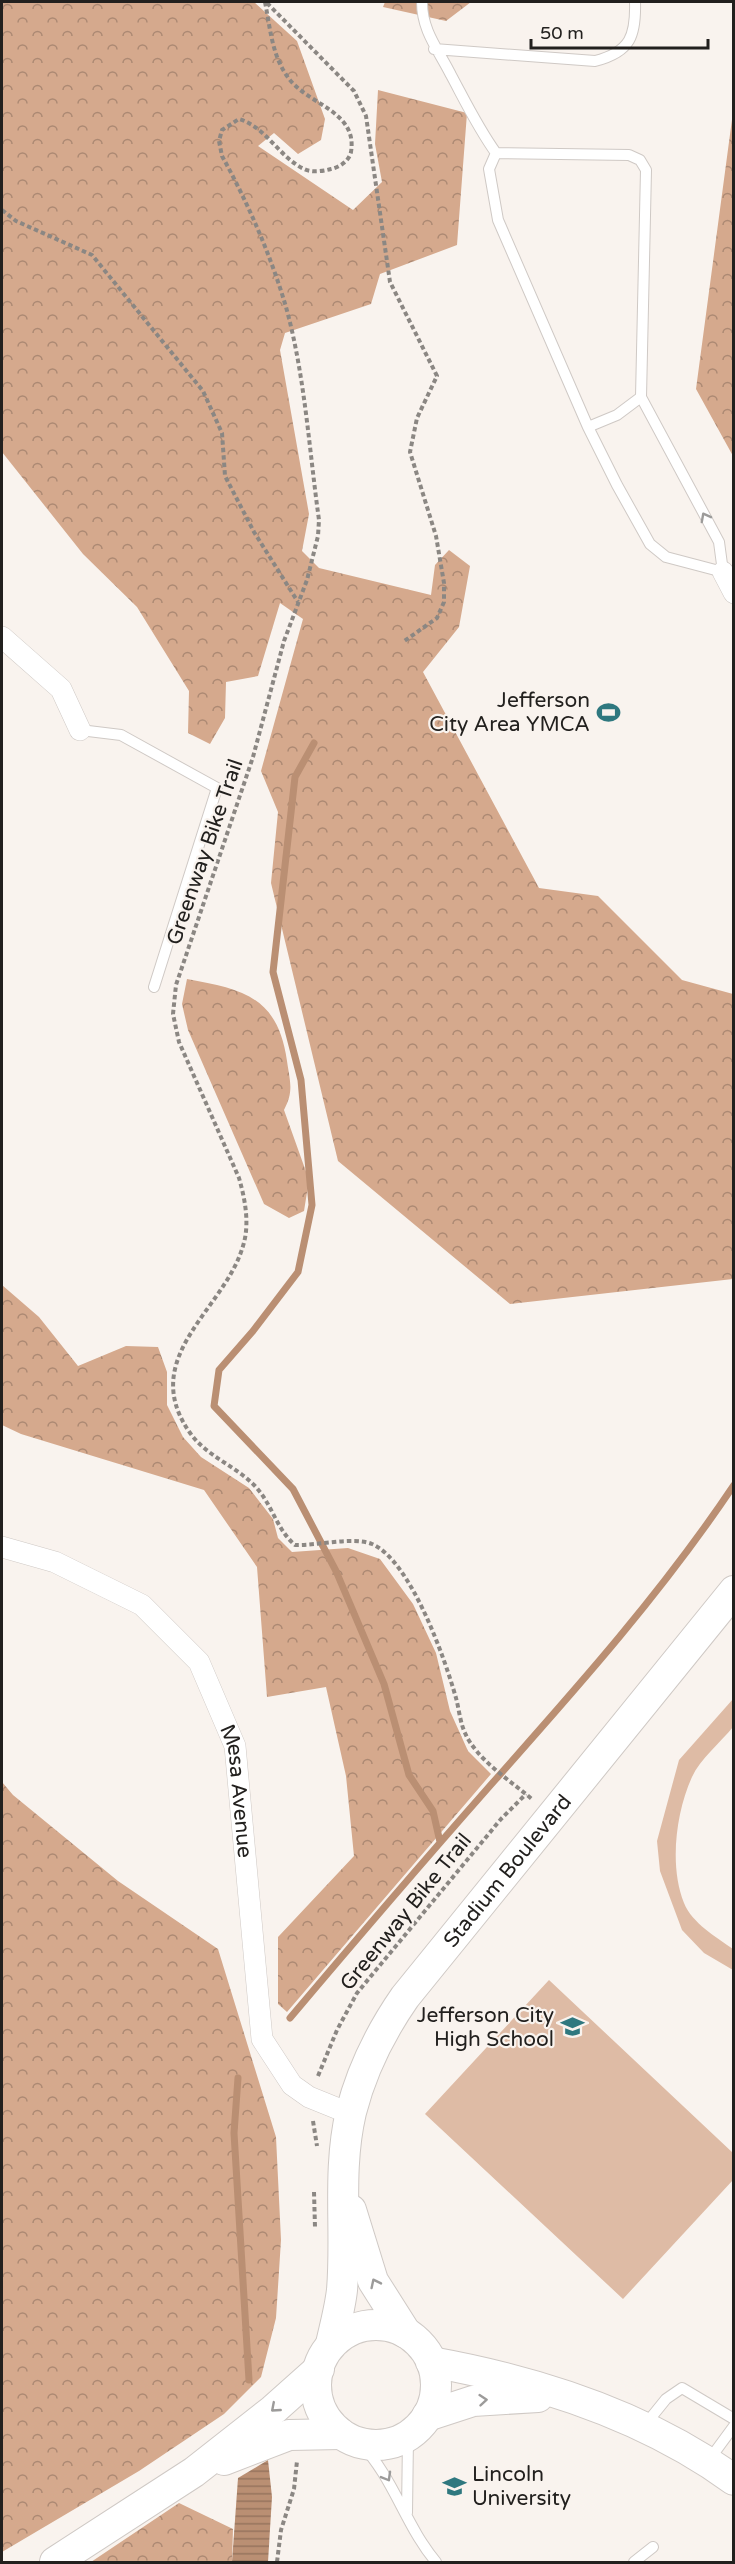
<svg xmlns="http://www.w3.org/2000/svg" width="735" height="2564" font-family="'Varela Round',sans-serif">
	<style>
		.grass { fill: #debba5 }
		.forest { fill: url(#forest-crowns) }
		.water { fill: url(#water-rules) }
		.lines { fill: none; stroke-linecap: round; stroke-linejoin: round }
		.stream { stroke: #ba8f73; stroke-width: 7 }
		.lane-casing { stroke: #cfc9c5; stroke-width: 12 }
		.street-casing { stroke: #cfc9c5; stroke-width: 22 }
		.secondary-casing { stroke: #cfc9c5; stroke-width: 32 }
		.path { stroke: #8b8783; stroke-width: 4; stroke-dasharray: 4.5 3; stroke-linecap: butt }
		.lane { stroke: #fff; stroke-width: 10 }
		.street { stroke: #fff; stroke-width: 21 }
		.secondary { stroke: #fff; stroke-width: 30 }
		.oneway { stroke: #9c9b9a }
		.labels { text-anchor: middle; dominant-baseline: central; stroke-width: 4.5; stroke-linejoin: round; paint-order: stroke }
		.poi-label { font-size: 21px; fill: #22201e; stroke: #f9f3ee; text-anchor: end }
		.street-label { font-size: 21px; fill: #22201e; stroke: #f9f3ee }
	</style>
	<defs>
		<pattern id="forest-crowns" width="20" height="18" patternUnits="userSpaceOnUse" patternTransform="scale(1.5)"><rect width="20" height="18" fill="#d5a98d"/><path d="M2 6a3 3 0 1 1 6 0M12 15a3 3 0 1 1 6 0" fill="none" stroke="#ac8973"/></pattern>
		<pattern id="water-rules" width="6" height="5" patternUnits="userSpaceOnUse" patternTransform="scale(1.5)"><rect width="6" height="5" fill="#ba8f73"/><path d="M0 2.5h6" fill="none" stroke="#97745e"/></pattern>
	</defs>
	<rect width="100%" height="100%" fill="#f9f3ee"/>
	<path class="grass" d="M733 1699V1727C721 1742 700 1759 692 1777 676 1812 669 1866 684 1903 692 1923 716 1937 733 1949V1970L704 1953 682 1930 660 1871 657 1841 679 1760Z
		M549 1980 733 2153V2180L623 2299 425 2114Z"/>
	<path class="forest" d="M2 2H254L297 41 325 119 321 140 298 154 274 133 258 146 353 210 382 182 375 144 378 90 467 113 457 245 380 274 371 304 285 333 280 350 309 514 302 551 319 568 431 595 435 565 449 550 470 566 459 627 423 672 539 888 598 896 682 980 733 994V1279L510 1304 338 1161 271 883 278 812 261 771 303 619 280 603 258 676 226 682 225 718 210 744 188 733 189 691 137 607 83 554 2 452Z
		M385 2H471L446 21 383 7Z
		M733 112 734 456H733L696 389Z
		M187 979C243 989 278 997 287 1061 290 1082 294 1091 284 1110L309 1180 304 1211 289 1218 264 1204 188 1030 182 1004Z
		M2 1285 39 1317 78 1366 126 1346 158 1347 167 1372V1405L183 1437 201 1457 249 1488 273 1519 278 1538 292 1552 348 1548 380 1559 413 1604 436 1653 450 1711 468 1751 491 1774 287 2012 278 2004V1937L354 1856 346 1776 326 1687 267 1697 257 1567 204 1490 21 1434 2 1425Z
		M2 1782 13 1795 118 1881 218 1949 276 2137 281 2240 276 2318 261 2377 224 2414 139 2471 2 2552Z
		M179 2503 233 2529 232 2562H91Z"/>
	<path class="water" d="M268 2460 272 2497 268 2562H232L238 2478Z"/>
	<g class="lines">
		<path class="stream" d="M314 743 295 777 273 972 301 1080 312 1205 298 1272 253 1331 219 1370 214 1406 293 1489 336 1571 384 1684 409 1775 433 1811 440 1842
			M290 2018C355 1941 421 1864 488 1788 575 1690 661 1594 734 1485
			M238 2078 234 2133 249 2380"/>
		<defs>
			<path id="lane" d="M422 2C422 31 438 49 451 75 465 101 478 128 496 153
				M434 49 595 61C631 52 636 35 635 2
				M588 427 617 415 641 397 646 170 640 160 629 155 496 153 489 169 498 220 588 427 617 485 650 544 666 557 723 572 719 542 641 397
				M80 730 121 735 217 788 154 987
				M645 2425 666 2399 682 2388 734 2419
				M360 2443C394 2478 405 2525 436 2562
				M709 2460 734 2426
				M407 2513 408 2437
				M634 2562 653 2547"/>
			<g id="street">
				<path d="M723 572 734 593"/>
				<path d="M2 637 61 689 80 730"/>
				<path id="s1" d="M2 1547 55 1562 142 1605 199 1662 235 1746 262 2039 292 2085 309 2097 351 2114"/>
			</g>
			<g id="secondary">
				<path d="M351 2210 373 2281 406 2333"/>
				<circle cx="376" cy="2385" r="60"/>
				<path id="s2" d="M331 2344C335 2326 340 2308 342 2290 347 2231 337 2171 351 2112 362 2069 380 2033 405 1997L734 1591"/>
				<path d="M431 2362C537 2381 646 2416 734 2480"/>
				<path d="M427 2416 473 2401 538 2397"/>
				<path d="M224 2460 289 2435 341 2434"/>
				<path d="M55 2562 194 2472 273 2410 319 2369"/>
			</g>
		</defs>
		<use href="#lane" class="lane-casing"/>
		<use href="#street" class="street-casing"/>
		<use href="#secondary" class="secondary-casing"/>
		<path class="path" d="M265 2C270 27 272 55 287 76 306 105 358 110 351 152 349 161 340 167 331 169 323 171 312 173 304 169 279 157 266 127 239 119L222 130 219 141 222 156C248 203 271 256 286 307 305 376 309 449 319 520L318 536 307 580 284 641 253 757 176 985 173 1014 179 1042 239 1178C245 1199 250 1224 243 1246 225 1309 139 1356 188 1430 205 1456 233 1464 254 1485 272 1503 276 1529 295 1545 317 1546 353 1536 372 1544 411 1561 445 1659 456 1698 459 1709 460 1722 465 1733 477 1760 511 1781 533 1800
			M267 3 354 91 366 116 390 282 437 376 417 418 410 452 436 536 444 583V602L437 618 403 642
			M2 210 16 221 92 255 203 391 222 433 225 476 254 532 298 602
			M318 2076 337 2030 357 1993 501 1819 526 1794
			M313 2121 317 2146
			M314 2192 315 2227
			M277 2562 281 2530 294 2489 297 2461"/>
		<use href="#lane" class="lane"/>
		<use href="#street" class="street"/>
		<use href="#secondary" class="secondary"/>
	</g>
	<defs><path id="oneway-chevron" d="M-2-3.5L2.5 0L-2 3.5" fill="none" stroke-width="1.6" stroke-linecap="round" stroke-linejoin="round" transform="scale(1.5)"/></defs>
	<g class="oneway">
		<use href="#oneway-chevron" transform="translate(705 517) rotate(-118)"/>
		<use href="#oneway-chevron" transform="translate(375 2283) rotate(-116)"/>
		<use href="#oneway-chevron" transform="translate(483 2400) rotate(-5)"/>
		<use href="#oneway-chevron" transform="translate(275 2408) rotate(139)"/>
		<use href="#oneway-chevron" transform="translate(387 2477) rotate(60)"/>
	</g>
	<defs>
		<symbol id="stadium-bare" viewBox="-9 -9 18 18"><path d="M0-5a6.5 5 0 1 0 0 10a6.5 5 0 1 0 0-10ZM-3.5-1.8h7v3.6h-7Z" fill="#2f787f" stroke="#f9f3ee" stroke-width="2.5" paint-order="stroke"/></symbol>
		<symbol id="school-bare" viewBox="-9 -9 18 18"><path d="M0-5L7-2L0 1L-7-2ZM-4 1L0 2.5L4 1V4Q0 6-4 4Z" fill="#2f787f" stroke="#f9f3ee" stroke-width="2.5" paint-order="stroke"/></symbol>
		<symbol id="university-bare" viewBox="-9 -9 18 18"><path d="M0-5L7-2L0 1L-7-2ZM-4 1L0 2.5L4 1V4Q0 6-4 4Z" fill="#2f787f" stroke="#f9f3ee" stroke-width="2.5" paint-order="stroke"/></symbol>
	</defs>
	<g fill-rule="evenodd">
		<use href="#stadium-bare" x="592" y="696" width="33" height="33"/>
		<use href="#school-bare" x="556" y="2010" width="33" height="33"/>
		<use href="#university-bare" x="438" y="2470" width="33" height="33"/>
	</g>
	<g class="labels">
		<g class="poi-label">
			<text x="590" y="700">Jefferson<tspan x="590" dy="24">City Area YMCA</tspan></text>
			<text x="554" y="2015">Jefferson City<tspan x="554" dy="24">High School</tspan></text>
			<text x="472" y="2474" text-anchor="start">Lincoln<tspan x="472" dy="24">University</tspan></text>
		</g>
		<g class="street-label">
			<text transform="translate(205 852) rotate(-71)">Greenway Bike Trail</text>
			<text stroke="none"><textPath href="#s1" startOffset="369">Mesa Avenue</textPath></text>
			<text stroke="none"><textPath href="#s2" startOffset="524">Stadium Boulevard</textPath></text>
			<text transform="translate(406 1912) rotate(-51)">Greenway Bike Trail</text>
		</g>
	</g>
	<rect width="735" height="2564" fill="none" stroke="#22201e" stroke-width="6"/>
	<path d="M531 39v9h177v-9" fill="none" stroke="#22201e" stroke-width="3"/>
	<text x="540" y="39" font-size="18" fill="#22201e" stroke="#f9f3ee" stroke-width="4.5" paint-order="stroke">50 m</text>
</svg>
